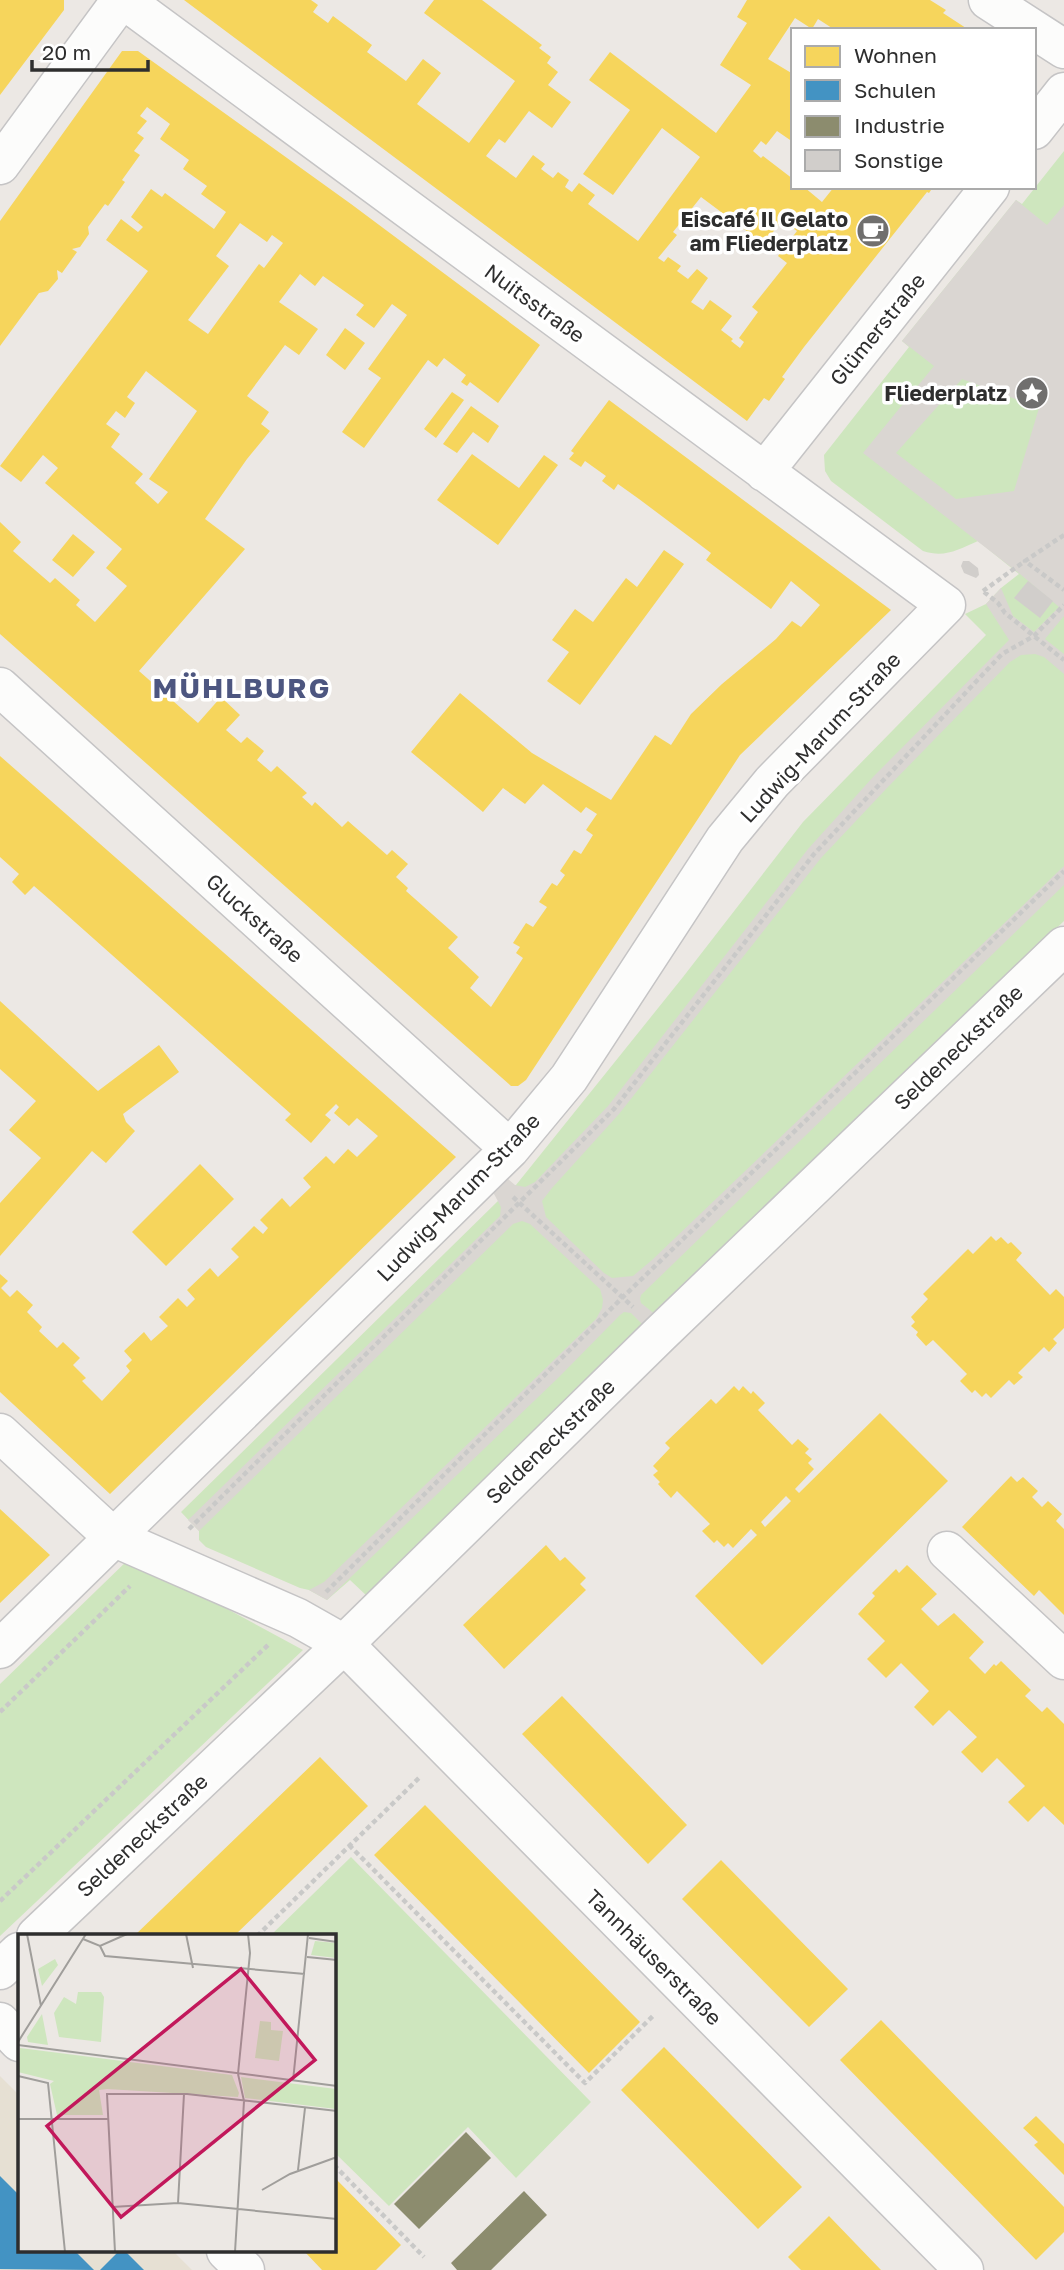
<svg xmlns="http://www.w3.org/2000/svg" width="1064" height="2270" font-family="'Golos Text',sans-serif">
	<style>
		.education { fill: #e6e0d3 }
		.green { fill: #cee6be }
		.plaza { fill: #dad6d2; fill-rule: evenodd }
		.homes { fill: #f6d55c; fill-rule: evenodd }
		.schools { fill: #4393c3 }
		.industry { fill: #8c8c6e }
		.building { fill: #d1cecb }
		.lines { fill: none; stroke-linecap: round; stroke-linejoin: round }
		.minor-casing { stroke: #c5c4c5; stroke-width: 41 }
		.path { stroke: #c9c9c8; stroke-width: 4.5; stroke-dasharray: 5 3.5; stroke-linecap: butt }
		.minor { stroke: #fcfcfb; stroke-width: 38 }
		.labels { text-anchor: middle; dominant-baseline: central; stroke-width: 7; stroke-linejoin: round; paint-order: stroke }
		.poi-label { font-size: 21px; font-weight: bold; fill: #2e2e2e; stroke: #fff; text-anchor: end }
		.street-label { font-size: 21px; fill: #2e2e2e; stroke: #fff }
		.district-label { font-size: 28px; font-weight: bold; letter-spacing: 2px; fill: #4d5680; stroke: #fff }
		.inset-road { fill: none; stroke: #a09e9b; stroke-width: 2 }
		.view { fill: #c2185b; fill-opacity: 0.15; stroke: #c2185b; stroke-width: 3.5 }
		.inset-edge { fill: none; stroke: #2e2e2e; stroke-width: 3.5 }
	</style>
	<rect width="100%" height="100%" fill="#ece8e4"/>
	<path class="education" d="M0 2076 19 2095V2251H173L192 2270H0Z"/>
	<path class="green" d="M1064 151V921L368 1597 350 1580 327 1600 309 1590 300 1588 206 1547 199 1540V1531L181 1512 499 1200 493 1192 516 1185 683 977 803 822 986 635 965 614 986 604 1001 588 1019 574 978 541C957 550 945 558 923 551L831 481 825 471 824 455 909 347 902 341 1016 200 1022 204Z
		M131 1557 303 1650 0 1936V1684Z
		M351 1857 591 2102 516 2178 468 2127 389 2206 334 2152V1936H270Z"/>
	<path class="plaza" d="M1016 200 1047 225 1064 205V616L1045 639 1064 654V674L1044 657 1035 654 1021 655 1010 662 886 789 821 858 619 1114 552 1188 542 1201 546 1217 604 1273 612 1278 633 1276 652 1260 1064 866V885L641 1295 640 1299 641 1303 656 1315 645 1327 631 1313 624 1312 620 1315 559 1377 327 1600 309 1590 324 1582 473 1439 596 1319 602 1308 603 1300 600 1289 530 1224 522 1221 513 1224 199 1531 188 1520 500 1216 501 1207 493 1192 507 1178 515 1185 525 1187 535 1182 608 1106 808 849 874 776 1009 640 986 604 1001 588 1013 616 1034 632 1059 607 1020 574 863 453 934 366 902 341ZM962 379 1039 408 1014 491 956 499 896 453Z"/>
	<path class="homes" d="M0 0H64V10L0 95Z
		M184 0H311L318 5 313 12 328 23 333 16 372 45 367 52 406 81 423 59 441 73 417 104 469 143 515 81 424 13 434 0H482L542 45 539 48 551 57 547 63 558 72 548 85 571 102 552 128 529 111 505 143 499 139 486 156 516 178 533 155 545 164 541 169 553 178 558 172 569 180 565 187 572 192 579 183 595 195 588 204 638 241 700 157 662 128 613 195 583 174 630 110 589 80 610 52 716 133 751 85 720 65 747 23 737 17 747 0H930L946 10 943 13 969 30H835L818 19 812 29 795 18 768 59 793 74V142L777 131 766 145 761 141 753 151 761 158 763 156 793 179V187H804L822 202 834 187H933L929 193 927 192 804 347 782 377 785 379 769 401 764 398 747 421ZM701 197 764 244 782 220 797 231 778 256 787 263 752 307 758 312 739 338 744 342 740 348 731 341 733 339 721 330 732 316 710 300 703 310 691 302 708 278 697 269 688 279 677 271 681 266 668 257 664 262 658 258 677 235 673 232Z
		M122 51H138L351 204 540 345 498 403 470 382 467 386 461 382 466 375 444 358 437 367 428 360 364 448 342 432 381 378 368 369 407 315 392 304 374 328 356 315 364 305 323 276 315 286 300 274 279 302 318 329 299 355 285 345 247 396 269 412 261 424 270 431 247 459 205 519 245 549 139 671 198 723 221 697 240 715 226 730 241 743 247 737 264 751 257 760 271 772 277 766 307 793 302 797 312 806 315 802 342 827 348 821 387 855 392 850 408 864 396 877 408 888 406 891 458 937 448 948 479 977 470 988 491 1007 523 958 516 953 520 947 513 943 526 923 533 927 547 907 539 902 552 883 557 886 565 875 560 871 574 850 581 854 593 835 586 830 597 814 586 807 581 813 543 784 525 804 503 788 483 812 411 752 460 693 532 753 611 800 655 735 671 745 691 714 722 684 776 639 792 621 801 627 820 605 791 581 771 609 706 560 711 553 639 499 618 484 614 490 602 481 606 476 585 461 581 467 569 459 574 453 571 451 609 400 891 610 740 755 526 1080 518 1086H511L0 634V522L21 542 13 551 50 583 55 578 80 600 76 605 95 622 127 586 106 568 122 549 45 483 58 468 43 455 21 482 0 466 148 271 106 240 121 219 138 232 143 227 131 217 151 189 162 197 165 193 214 229 226 212 201 194 207 186 183 169 189 160 160 139 170 124 147 107 140 116 147 121 137 133 144 138 134 151 140 155 122 180 125 182 108 206 105 204 88 227 89 234 80 247 72 249 77 252 62 273 57 270 58 279 48 291 39 293 0 346V221ZM240 223 267 242 272 235 283 243 264 268 259 264 208 334 188 320 229 266 216 256ZM146 371 197 411 149 479 168 492 158 504 135 483 143 474 111 447 120 434 106 424 116 411 125 418 135 403 127 397Z
		M345 328 365 343 345 370 326 355Z
		M452 392 464 400 436 438 424 429Z
		M471 406 499 426 488 443 473 432 457 453 443 444Z
		M472 454 519 488 544 455 558 465 498 545 437 500Z
		M73 534 95 552 73 577 52 560Z
		M664 550 684 564 580 705 547 681 569 652 552 640 575 609 593 622 626 578 637 587Z
		M0 756 456 1157 110 1494 0 1392V1274L8 1281 1 1288 10 1297 17 1290 33 1305 27 1312 42 1327 39 1331 57 1348 63 1342 80 1358 73 1365 86 1378 82 1381 102 1401 130 1371 126 1366 132 1360 124 1351 144 1332 151 1341 168 1326 159 1317 178 1298 187 1307 195 1299 187 1290 210 1268 218 1277 239 1257 231 1249 254 1226 263 1234 268 1228 260 1220 282 1198 290 1207 311 1187 303 1178 326 1156 334 1164 348 1149 357 1157 378 1136 357 1118 349 1126 334 1113 339 1107 336 1104 325 1115 331 1120 311 1143 285 1120 291 1114 49 899 34 886 25 895 12 882 19 874 0 857Z
		M0 1001 98 1091 159 1045 179 1072 123 1114 126 1122 135 1131 106 1163 92 1151 0 1256V1203L41 1158 9 1130 36 1101 0 1069Z
		M200 1164 234 1199 166 1266 132 1232Z
		M991 1236 996 1241 1001 1237 1008 1244 1011 1242 1022 1253 1016 1260 1050 1295 1056 1289 1064 1297V1328L1053 1339 1057 1343 1049 1352 1044 1347 1018 1373 1023 1377 1014 1385 1009 1380 991 1398 986 1393 982 1397 975 1390 972 1393 960 1381 967 1374 933 1340 926 1346 916 1335 918 1332 911 1326 915 1322 911 1317 928 1299 923 1294 968 1249 973 1254Z
		M734 1386 739 1391 743 1386 751 1394 753 1391 765 1403 758 1410 792 1445 798 1439 809 1449 805 1453 812 1459 808 1463 814 1469 795 1489 799 1493 880 1413 948 1481 762 1665 695 1596 757 1535 751 1529 733 1548 728 1543 724 1547 717 1540 714 1543 702 1531 710 1524 677 1491 671 1498 658 1484 660 1482 653 1475 658 1471 653 1466 670 1448 665 1443 711 1399 716 1404ZM786 1496 791 1501 765 1527 761 1522Z
		M1011 1476 1017 1482 1023 1477 1038 1491 1032 1497 1042 1507 1048 1501 1062 1514 1056 1521 1064 1529V1615L1039 1590 1034 1596 962 1527Z
		M0 1509 50 1555 0 1603Z
		M546 1545 560 1561 565 1557 586 1578 580 1584 586 1590 504 1669 463 1625Z
		M907 1565 937 1594 921 1609 938 1626 954 1613 984 1642 969 1658 985 1674 994 1664 996 1666 1001 1661 1031 1690 1025 1696 1042 1712 1047 1707 1064 1724V1825L1044 1806 1028 1822 1008 1802 1025 1786 997 1758 982 1773 961 1752 977 1737 949 1710 933 1726 914 1707 929 1691 901 1663 886 1678 867 1659 885 1641 858 1614 875 1596 872 1593 896 1569 899 1573Z
		M562 1696 687 1825 648 1864 522 1734Z
		M320 1757 368 1806 292 1880 234 1936H134Z
		M425 1805 640 2022 589 2073 374 1855Z
		M721 1860 848 1989 809 2027 682 1899Z
		M881 2020 1064 2207V2232L1036 2260 840 2060Z
		M664 2047 802 2187 758 2229 621 2090Z
		M1036 2116 1064 2144V2175L1034 2145 1038 2142 1023 2128Z
		M334 2177 401 2245 376 2270H322L304 2251H334Z
		M829 2216 881 2270H801L788 2257Z"/>
	<path class="schools" d="M0 2176 19 2195V2251H75L94 2270 0 2269Z
		M119 2251H125L144 2270H100Z"/>
	<path class="industry" d="M466 2132 491 2158 419 2229 394 2204Z
		M524 2191 547 2215 491 2270H457L451 2263Z"/>
	<path class="building" d="M963 561H969L978 568 979 575 976 578 964 573 961 566Z
		M1028 581 1053 601 1040 618 1014 598Z"/>
	<g class="lines">
		<defs>
			<path id="minor" d="M988 0 1064 49
				M1034 130 1064 92
				M0 165 121 0
				M764 472 990 187
				M0 687 510 1149
				M0 1433 113 1537 298 1618 344 1644 964 2270
				M947 1551 1064 1660
				M0 1649 510 1149 569 1078 725 839 772 782 946 605 124 0
				M36 1936 344 1644 660 1334 1064 946
				M0 1970 19 1952
				M0 2022 19 2042
				M226 2251 245 2270"/>
		</defs>
		<use href="#minor" class="minor-casing"/>
		<path class="path" d="M1064 535 1025 561 1064 590
			M983 591 1025 561
			M984 592 998 603 1005 613 1064 660
			M513 1197 633 1307
			M189 1529 614 1109 814 854 1002 654 1034 636 1064 605
			M326 1592 623 1297 1064 871
			M0 1712 130 1586
			M349 1845 585 2083 655 2014
			M0 1901 268 1645
			M257 1936 420 1777
			M334 2165 424 2257"/>
		<use href="#minor" class="minor"/>
	</g>
	<defs>
		<symbol id="cafe-disc" viewBox="-11 -11 22 22"><circle r="9.5" fill="#706f6e" stroke="#fff"/><path d="M-5.5-4.5H6V0H3Q3 3.5 0 3.5H-2.5Q-5.5 3.5-5.5 0ZM3-3.2v2h1.7v-2ZM-6 4.5H4V6H-6Z" fill="#fff"/></symbol>
		<symbol id="sight-disc" viewBox="-11 -11 22 22"><circle r="9.5" fill="#706f6e" stroke="#fff"/><path d="M0-6L1.8-2.2L6-1.7L2.9 1.2L3.7 5.4L0 3.3L-3.7 5.4L-2.9 1.2L-6-1.7L-1.8-2.2Z" fill="#fff"/></symbol>
	</defs>
	<g fill-rule="evenodd">
		<use href="#cafe-disc" x="854" y="212" width="38" height="38"/>
		<use href="#sight-disc" x="1013" y="374" width="38" height="38"/>
	</g>
	<g class="labels">
		<g class="poi-label">
			<text x="848" y="219">Eiscafé Il Gelato<tspan x="848" dy="24">am Fliederplatz</tspan></text>
			<text x="1007" y="393">Fliederplatz</text>
		</g>
		<g class="street-label">
			<text transform="translate(535 303) rotate(36)">Nuitsstraße</text>
			<text transform="translate(877 329) rotate(-51)">Glümerstraße</text>
			<text transform="translate(820 737) rotate(-47)">Ludwig-Marum-Straße</text>
			<text transform="translate(255 918) rotate(42)">Gluckstraße</text>
			<text transform="translate(958 1047) rotate(-44)">Seldeneckstraße</text>
			<text transform="translate(458 1197) rotate(-46)">Ludwig-Marum-Straße</text>
			<text transform="translate(550 1441) rotate(-44)">Seldeneckstraße</text>
			<text transform="translate(142 1835) rotate(-43)">Seldeneckstraße</text>
			<text transform="translate(654 1957) rotate(45)">Tannhäuserstraße</text>
		</g>
		<g class="district-label">
			<text x="242" y="687">MÜHLBURG</text>
		</g>
	</g>
	<g transform="translate(18 1934)">
		<rect width="318" height="318" fill="#ece8e4"/>
		<path d="M297 7 318 9V24L293 21ZM37 25 40 31 24 52 20 35ZM60 58H83L86 63 83 108 41 103 36 79 46 63 58 70ZM24 80 30 111 10 108 9 103ZM242 87 253 88V96L265 97 261 127 237 124ZM2 114 214 141 221 159 220 163 89 155 81 156 85 181H39L32 150 36 147 0 138ZM223 143 318 155V175L227 164Z" fill="#cee6be"/>
		<path class="inset-road" d="M9 0 23 72M168 0 175 34M291 4 319 8M65 5 82 12 109 0M82 12 87 22 287 40M289 23 319 26M0 108 68 0M0 111 319 152M0 142 30 149 47 318M275 147 290 0M0 185H90M280 236 287 174M244 256 272 240 319 223M160 269 166 160M94 273 160 269 319 285M97 318 89 160H169L319 177M217 318 226 167 220 140 232 19 230 0"/>
		<path class="view" d="M223 35 297 126 103 283 29 192Z"/>
		<rect width="318" height="318" class="inset-edge"/>
	</g>
	<rect x="791" y="28" width="245" height="161" fill="#ffffff" stroke="#ababab" stroke-width="2"/>
	<rect x="805" y="46" width="35" height="21" fill="#f6d55c" stroke="#ababab" stroke-width="2"/>
	<text x="854" y="63" font-size="21" fill="#2e2e2e">Wohnen</text>
	<rect x="805" y="80" width="35" height="21" fill="#4393c3" stroke="#ababab" stroke-width="2"/>
	<text x="854" y="98" font-size="21" fill="#2e2e2e">Schulen</text>
	<rect x="805" y="116" width="35" height="21" fill="#8c8c6e" stroke="#ababab" stroke-width="2"/>
	<text x="854" y="133" font-size="21" fill="#2e2e2e">Industrie</text>
	<rect x="805" y="150" width="35" height="21" fill="#d1cecb" stroke="#ababab" stroke-width="2"/>
	<text x="854" y="168" font-size="21" fill="#2e2e2e">Sonstige</text>
	<path d="M32 60v10h116v-10" fill="none" stroke="#2e2e2e" stroke-width="3.5"/>
	<text x="42" y="60" font-size="21" fill="#2e2e2e" stroke="#ffffff" stroke-width="5" paint-order="stroke">20 m</text>
</svg>
